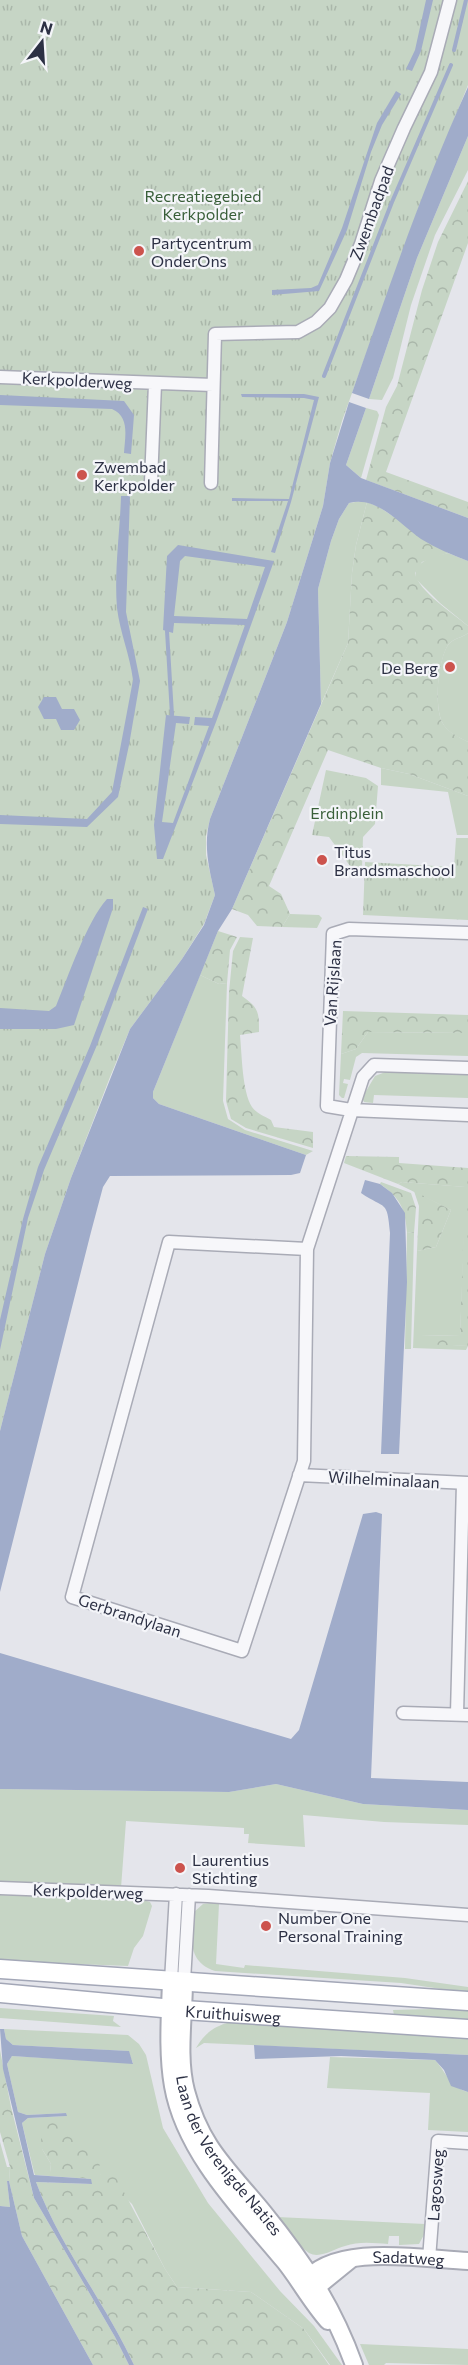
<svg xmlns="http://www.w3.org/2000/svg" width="468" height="2365" font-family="Commissioner,sans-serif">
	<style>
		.grass { fill: #c6d5c5 }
		.forest { fill: url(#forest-crowns) }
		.park { fill: url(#park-tufts) }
		.water { fill: #a0acca; fill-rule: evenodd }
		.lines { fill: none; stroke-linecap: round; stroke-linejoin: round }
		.stream { stroke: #a0acca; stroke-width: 4 }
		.street-casing { stroke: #a9abb6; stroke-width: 15 }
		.secondary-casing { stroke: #a9abb6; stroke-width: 20 }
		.primary-casing { stroke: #a3a7b7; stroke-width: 21 }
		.street { stroke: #f7f7fa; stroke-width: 12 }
		.secondary { stroke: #fff; stroke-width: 16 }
		.primary { stroke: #fff; stroke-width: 18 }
		.poi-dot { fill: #cc534d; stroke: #f4f5f9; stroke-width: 2 }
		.labels { text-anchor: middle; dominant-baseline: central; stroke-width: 4.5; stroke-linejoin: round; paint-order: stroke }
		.park-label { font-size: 16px; fill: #395f39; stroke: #f4f5f9 }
		.street-label { font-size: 16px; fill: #2c3044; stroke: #f4f5f9 }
		.poi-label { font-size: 16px; fill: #2c3044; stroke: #f4f5f9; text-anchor: start }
	</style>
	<defs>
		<pattern id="forest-crowns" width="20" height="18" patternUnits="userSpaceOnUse" patternTransform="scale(1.5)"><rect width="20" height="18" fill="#c6d5c5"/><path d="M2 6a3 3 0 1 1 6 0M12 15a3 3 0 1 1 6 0" fill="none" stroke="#aab7aa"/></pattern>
		<pattern id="park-tufts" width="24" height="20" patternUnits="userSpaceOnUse" patternTransform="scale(1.5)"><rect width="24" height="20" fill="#c6d5c5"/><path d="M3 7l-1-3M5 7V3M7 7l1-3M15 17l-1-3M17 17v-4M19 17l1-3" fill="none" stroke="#aab7aa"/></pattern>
	</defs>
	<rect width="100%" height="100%" fill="#e4e5eb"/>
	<path class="grass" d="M468 136V170L435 235 411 305 393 378 382 400 369 399 417 258Z
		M366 408 377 411 379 415 361 478 346 465Z
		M362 501 367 502 356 545 352 573 348 643 321 704 318 589 331 541 339 519 349 503Z
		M448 553 468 561V626L440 603 416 579C412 560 435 557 448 553Z
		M468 633V742C459 737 447 733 442 722 434 705 438 660 448 645 453 638 462 638 468 633Z
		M381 768 409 774 468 796V835H457L448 792 381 785Z
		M290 914 319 915 322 918 317 928 282 927Z
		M200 975 219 984 227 983 223 1101 228 1119 245 1130 313 1151 306 1155 159 1104 153 1098V1092Z
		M368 1032 468 1033V1056L362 1053 356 1057 350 1080 344 1079 343 1083 348 1084 344 1098H342L339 1095 341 1054 356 1049Z
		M388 1071 468 1073V1098L374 1095 373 1103 364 1102 362 1098 375 1076Z
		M402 1182 466 1187 460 1336 422 1335 421 1343 468 1346 466 1350 413 1348 417 1251 436 1247 451 1210 398 1184Z
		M407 1232 414 1233 411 1349H405Z
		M276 1784 363 1804 468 1810V1825L384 1822 303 1815 305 1847 248 1843 249 1834H244V1828L126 1821 121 1888 0 1883V1789L229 1792Z
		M0 1895 143 1900 150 1902 152 1906 143 1936 134 1948 128 1966 0 1961Z
		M211 1903 219 1904 216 1964 244 1968 245 1965 405 1978 468 1987V1993L401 1983 215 1971C187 1962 191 1937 193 1913L203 1904Z
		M0 2008 114 2016 113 2021 121 2027 0 2018Z
		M468 2008V2020L394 2015 393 2010Z
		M230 2022 468 2036V2055L204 2043 196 2048C205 2033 213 2027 230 2022Z
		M4 2029 128 2035 139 2044 146 2055 163 2128 208 2203 280 2291 314 2326 342 2365H330L304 2329 251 2292 177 2287 165 2269 132 2204 100 2174 42 2149 51 2164 50 2172H34L22 2123 28 2118 66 2116V2113L27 2115 18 2112 7 2064 12 2056 133 2063 128 2051 13 2045 6 2039Z
		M330 2057 435 2060C447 2073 449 2087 468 2092V2132L428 2130 430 2093 327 2088Z
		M0 2142 7 2167H10L9 2181H7L10 2207 0 2206Z
		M277 2217 425 2224V2233L419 2244 399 2245V2236H389L388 2244C374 2243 359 2241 345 2246 334 2249 320 2259 309 2253 296 2245 286 2228 277 2217Z
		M360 2344 468 2349V2365L386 2363 384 2365H369Z"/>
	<path class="forest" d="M468 181V243L386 472 468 502V518L366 480 386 407 397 386 422 290 438 242Z
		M367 502 379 507 448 553 422 562 415 573C418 591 454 614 468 626V633C462 638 453 638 448 645 438 661 434 705 442 722 447 732 459 737 468 742V796L409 774 381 768 328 750 269 886 281 894 290 914 282 927 257 926 248 915 232 909 348 643 352 573 356 545Z
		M218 931 237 937 230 950 227 983 219 984 200 975Z
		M240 937 253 938 242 996C259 1008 259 1012 259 1032L240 1035C242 1055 242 1091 252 1107 256 1113 264 1116 271 1120L274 1127 313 1132V1148L246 1128 231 1119 226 1101 229 992 233 951Z
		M343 1011 468 1015V1033L368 1032 356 1049 341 1054Z
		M346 1156 399 1157V1163L468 1168V1346L421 1344V1335L460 1336 465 1187 402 1182 398 1184 344 1163Z
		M381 1182 411 1193 416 1208 414 1233 407 1232C405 1208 400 1198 380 1184Z
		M414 1191 451 1210 436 1247 417 1251 419 1206Z
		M0 2050 11 2107 34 2198 115 2337 129 2365H93L22 2236 9 2181 10 2167 0 2132Z
		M62 2118C81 2131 102 2148 100 2174L116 2177 165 2269 177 2287 251 2292 304 2329 329 2365H134C105 2302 60 2247 36 2182L91 2184V2179L35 2175 34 2172H50L51 2164 42 2149 40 2128Z"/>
	<path class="park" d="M0 0H468V85L418 209 342 421 330 463 323 506 287 622 210 819 206 836V855L215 895 204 924 182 959 130 1029 110 1077 71 1178 45 1254 0 1431Z
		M326 770 366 778 378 786 375 824 363 837 362 868 350 866 329 837 312 835Z
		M456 838H468V920L363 915 365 862 454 867Z"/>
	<path class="water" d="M426 0H433L421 51 412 71 406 69 415 50Z
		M468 87V136L417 258 369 399 352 393C388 290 423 186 468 87Z
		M396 91 401 94 382 125 371 152 347 230 319 291 272 295V290L311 288 318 285 342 228 377 123Z
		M241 394H304L319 397 291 502 275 553 271 552 288 501H232V498L289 499 314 400 304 398 242 397Z
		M0 395 124 401 134 415 131 454 124 453C125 436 130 417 112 409L0 405Z
		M349 402 366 408 346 465 361 478 468 518V561C452 555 436 548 421 539 400 524 376 495 349 503L339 519 331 541 318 589 321 704 232 909 218 931 153 1092V1098L159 1104 306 1155 300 1173 291 1175 110 1176 103 1187 91 1232 0 1592V1431L45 1254 71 1178 130 1029 182 959 204 925 215 895C209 868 203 846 210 819L287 622 323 506 330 463Z
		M121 496H130L126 612 140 681 129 745 118 797 87 827 0 824V815L87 819 112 792 133 680C130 655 120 633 117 608 114 571 120 532 121 496Z
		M178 545 274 561 216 722 163 859H157L154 825 166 715 190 717 189 724 176 723 162 822 173 823 209 726 194 725 195 717 212 718 245 625 174 623 173 633 163 630 167 556ZM185 556 265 567 247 619 174 616 180 561Z
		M44 697H56L62 709H74L80 720 74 730H61L56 719H44L38 707Z
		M107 899H113V908L74 1025 56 1029H0V1008L49 1011 56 1006C68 977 87 921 107 899Z
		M143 907 148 909 97 1045 44 1170 28 1218 0 1350V1320L23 1219 38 1167 90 1046Z
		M365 1180 380 1184 392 1193 405 1213 407 1282 399 1454H381L390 1233C387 1199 386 1210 361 1193Z
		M376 1512 382 1514 371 1778 468 1782V1810L363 1804 276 1784 229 1792 0 1789V1653L291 1739 299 1730 363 1514Z
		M0 2029H4L6 2039 13 2045 129 2051 133 2064 12 2056 7 2064 18 2112 27 2115 66 2113 67 2116 28 2118 22 2123 34 2175 91 2179 92 2184 36 2182C60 2247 105 2302 134 2365H129L115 2337 34 2198 3 2069Z
		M254 2045 468 2055V2092L451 2086 444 2070 435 2060 341 2056 255 2059Z
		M7 2181H9L22 2236 93 2365H0V2206L10 2207Z"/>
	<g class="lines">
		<path class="stream" d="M454 50 466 0
			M324 376 392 202 451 65
			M167 631 172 715"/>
		<defs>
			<path id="street" d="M0 377 213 385
				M151 482 155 384
				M211 483 215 334 298 332 316 322 330 308 346 280 361 244 381 181 404 128 431 72 450 0
				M468 933 349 929 333 934 327 1106 351 1110 468 1115
				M307 1249 169 1242 72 1597 242 1651 304 1461 307 1249 363 1077 374 1065 468 1068
				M299 1475 468 1483
				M403 1713 468 1715
				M457 1714 463 1483
				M0 1888 208 1896 468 1915
				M171 1981 176 1894
				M184 1981 189 1895
				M429 2259 438 2141 468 2143"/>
			<g id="secondary">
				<path d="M171 1981C170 2015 167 2052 173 2086 185 2154 243 2211 285 2262 300 2281 312 2303 328 2321"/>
				<path id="s1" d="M184 1981C184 2016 177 2057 186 2091 201 2148 228 2169 264 2213 303 2261 333 2306 354 2365"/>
				<path id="s2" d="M304 2283C333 2242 423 2259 468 2261"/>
				<path d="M307 2285 318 2286 350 2260"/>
			</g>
			<g id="primary">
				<path d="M0 1969 468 2001"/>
				<path id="s3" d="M0 1993 184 2010 468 2029"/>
			</g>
		</defs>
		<use href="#street" class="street-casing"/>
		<use href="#secondary" class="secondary-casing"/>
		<use href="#primary" class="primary-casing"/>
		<use href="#street" class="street"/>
		<use href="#secondary" class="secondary"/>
		<use href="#primary" class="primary"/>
	</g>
	<g class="poi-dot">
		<circle cx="139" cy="251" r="6"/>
		<circle cx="82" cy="475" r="6"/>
		<circle cx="450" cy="667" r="6"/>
		<circle cx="322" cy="860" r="6"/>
		<circle cx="180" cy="1868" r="6"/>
		<circle cx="266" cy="1926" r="6"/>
	</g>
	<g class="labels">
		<g class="park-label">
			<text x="203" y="195">Recreatiegebied<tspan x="203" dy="18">Kerkpolder</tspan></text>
			<text x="347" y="812">Erdinplein</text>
		</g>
		<g class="street-label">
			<text transform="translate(371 213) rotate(-70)">Zwembadpad</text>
			<text transform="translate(77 380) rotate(3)">Kerkpolderweg</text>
			<text transform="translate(332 983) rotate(-86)">Van Rijslaan</text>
			<text transform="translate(384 1479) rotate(3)">Wilhelminalaan</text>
			<text transform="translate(130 1615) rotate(18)">Gerbrandylaan</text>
			<text transform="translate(88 1891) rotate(2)">Kerkpolderweg</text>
			<text stroke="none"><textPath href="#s3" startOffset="234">Kruithuisweg</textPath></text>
			<text stroke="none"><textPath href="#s1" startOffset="188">Laan der Verenigde Naties</textPath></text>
			<text transform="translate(435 2185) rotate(-86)">Lagosweg</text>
			<text stroke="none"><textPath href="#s2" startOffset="112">Sadatweg</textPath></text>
		</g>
		<g class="poi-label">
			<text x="151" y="242">Partycentrum<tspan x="151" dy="18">OnderOns</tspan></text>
			<text x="94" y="466">Zwembad<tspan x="94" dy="18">Kerkpolder</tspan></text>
			<text x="438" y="667" text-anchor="end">De Berg</text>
			<text x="334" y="851">Titus<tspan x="334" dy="18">Brandsmaschool</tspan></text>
			<text x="192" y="1859">Laurentius<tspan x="192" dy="18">Stichting</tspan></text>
			<text x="278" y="1917">Number One<tspan x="278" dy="18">Personal Training</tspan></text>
		</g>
	</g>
	<g transform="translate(42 42) rotate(17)" stroke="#f4f5f9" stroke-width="4.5" paint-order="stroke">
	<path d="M0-4.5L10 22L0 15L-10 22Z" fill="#2c3044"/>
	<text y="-9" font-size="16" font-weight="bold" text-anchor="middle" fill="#2c3044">N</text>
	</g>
</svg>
